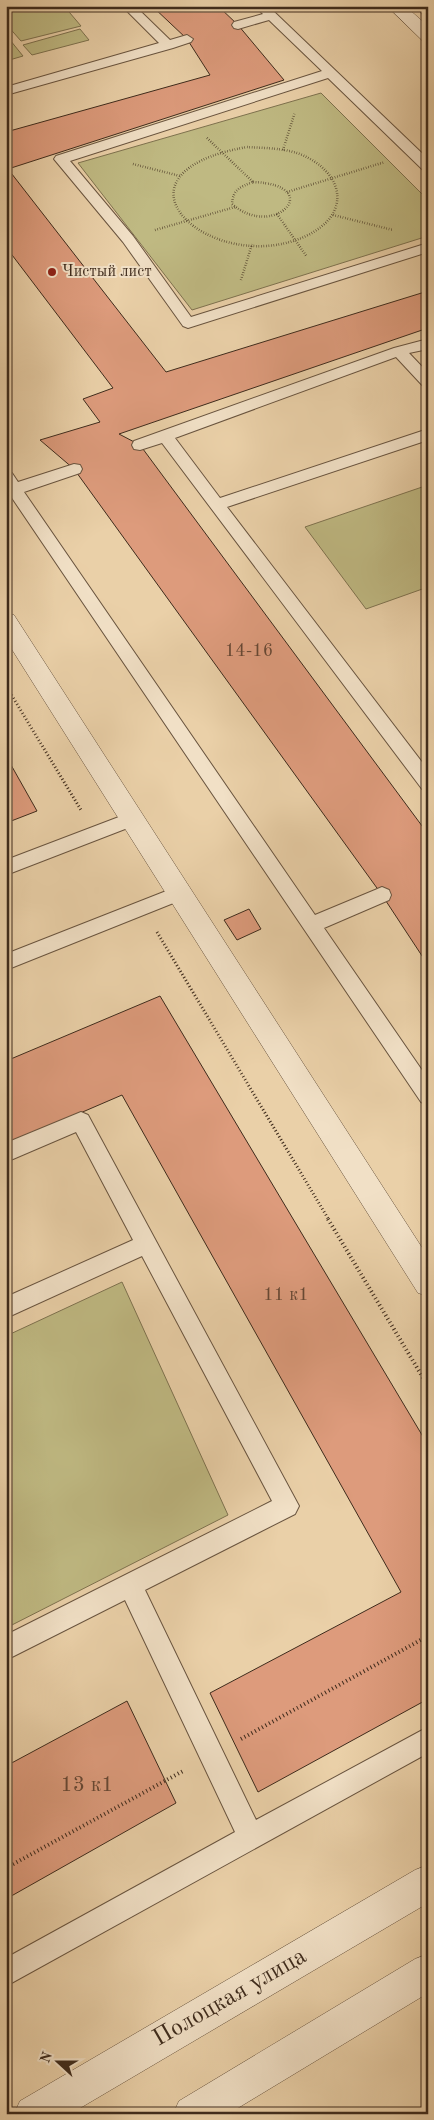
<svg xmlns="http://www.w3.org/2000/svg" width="434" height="2120" font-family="'Old Standard TT',serif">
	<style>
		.green { fill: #bfb982; stroke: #7e724f }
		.building { fill: #dd9b7c; stroke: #3e2b1c }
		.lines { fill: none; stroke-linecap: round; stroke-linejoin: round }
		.lane-casing { stroke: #69543f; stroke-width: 2 }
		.street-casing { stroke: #69543f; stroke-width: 1 }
		.path-far2 { stroke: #3e2b1c; stroke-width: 2.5; stroke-dasharray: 0.5 2; stroke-linecap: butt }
		.path-far1 { stroke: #3e2b1c; stroke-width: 3; stroke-dasharray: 1 2.5; stroke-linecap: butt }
		.path { stroke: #3e2b1c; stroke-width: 4; stroke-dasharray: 1 3; stroke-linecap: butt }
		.lane { fill: #f1e0c6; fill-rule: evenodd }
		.street { fill: #f1e0c6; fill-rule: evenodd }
		.poi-dot { fill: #8f2418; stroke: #f1e0c6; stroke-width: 2 }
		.labels { text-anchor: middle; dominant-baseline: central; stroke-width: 4; stroke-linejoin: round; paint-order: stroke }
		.far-poi-label { font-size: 16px; fill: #3e2b1c; stroke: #f1e0c6; text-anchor: start }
		.number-label { font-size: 18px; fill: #664734 }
		.near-number-label { font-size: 21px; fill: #664734 }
		.near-street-label { font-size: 24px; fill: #3e2b1c; stroke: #f1e0c6 }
	</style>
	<rect width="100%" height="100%" fill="#ead0a8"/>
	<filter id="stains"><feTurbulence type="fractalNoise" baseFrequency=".004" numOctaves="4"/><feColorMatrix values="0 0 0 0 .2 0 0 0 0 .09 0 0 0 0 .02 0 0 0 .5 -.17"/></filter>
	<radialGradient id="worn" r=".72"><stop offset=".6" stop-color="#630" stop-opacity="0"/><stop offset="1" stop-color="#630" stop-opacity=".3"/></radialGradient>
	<path class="green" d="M6 6H64L81 26 21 41 6 24Z
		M80 29 89 40 32 55 23 45Z
		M6 35 23 56 6 61Z
		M321 93 428 200V236L192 310 78 163Z
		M428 485V587L366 609 305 527Z
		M122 1282 228 1515 6 1628V1336Z"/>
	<path class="building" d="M152 6H218L238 25 284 80 8 169 166 372 428 291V328L119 434 140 445 428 834V965L382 895 74 469 40 440 100 422 83 399 113 388 6 247V132L210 75 187 39Z
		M6 756 37 811 6 823Z
		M249 909 261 929 237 940 224 920Z
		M160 996 428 1445V1699L258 1792 210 1693 401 1592 122 1095 6 1145V1061Z
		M127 1701 176 1803 6 1899V1766Z"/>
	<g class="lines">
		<defs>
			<path id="lane" d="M122 6H135L170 40 187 35 193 39 191 42 173 48 6 95V87L159 43Z
				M255 6H268L428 159V171L423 170 328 78 70 161 133 236 191 317 428 243V252L188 328 183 326 123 242 54 159 56 156 322 71 269 20 238 29 234 28 232 25 234 22 263 14Z
				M428 339V349L409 353 428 373V388L423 386 396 357 175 438 220 498 428 429V440L227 507 428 770V791L422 789 162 443 140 450 134 449 132 445 134 441 394 348Z
				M74 464 80 465 82 469 80 473 24 492 315 915 375 890 382 887 389 890 391 895 389 900 324 928 428 1079V1105L421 1102 6 489V472L12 473 18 482Z
				M132 812 138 814 141 819 138 824 6 875V860Z
				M179 886 186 888 188 893 186 898 6 970V954Z
				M81 1112 88 1115 299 1506 295 1514 145 1590 256 1820 428 1727V1753L6 1986V1958L235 1832 125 1600 6 1660V1635L272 1501 142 1256 6 1318V1297L133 1240 76 1132 6 1162V1143Z"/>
			<path id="street" d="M387 6H405L428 26V41L422 40Z
				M416 6H428V15L422 14Z
				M6 613 14 615 428 1257V1296L418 1293 6 640Z
				M428 1865V1903L70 2114H14L20 2101 415 1870Z
				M428 1954V1993L228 2114H173L179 2101 415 1959Z"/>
		</defs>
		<use href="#lane" class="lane-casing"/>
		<use href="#street" class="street-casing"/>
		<path class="path-far2" d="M207 138 253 182
			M247 147C264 148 283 148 300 154 344 172 353 214 306 236 213 279 94 174 247 147Z
			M283 150 295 112
			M133 164 180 176
			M253 182C327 185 274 241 232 204 233 189 240 187 253 182Z
			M287 192 385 162
			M277 214 307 257
			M333 215 393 230
			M155 230 235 207
			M241 280 252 244"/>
		<path class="path-far1" d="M6 686 81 810
			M157 932 329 1220"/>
		<path class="path" d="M328 1219 428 1386
			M241 1739 428 1636
			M6 1868 183 1771"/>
		<use href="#lane" class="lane"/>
		<use href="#street" class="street"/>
	</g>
	<circle class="poi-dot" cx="52" cy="272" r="5"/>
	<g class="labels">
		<g class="far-poi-label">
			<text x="62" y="272">Чистый лист</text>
		</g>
		<g class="number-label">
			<text x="249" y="651">14-16</text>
			<text x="286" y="1295">11 к1</text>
		</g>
		<g class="near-number-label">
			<text x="87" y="1785">13 к1</text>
		</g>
		<g class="near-street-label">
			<text transform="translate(230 1998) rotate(-30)">Полоцкая улица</text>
		</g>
	</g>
	<rect width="434" height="2120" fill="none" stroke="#ead0a8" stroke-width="25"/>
	<rect x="8" y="8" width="419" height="2105" fill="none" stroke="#3e2b1c" stroke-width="2.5"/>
	<rect x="12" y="12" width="409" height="2095" fill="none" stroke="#3e2b1c"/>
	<g transform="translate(58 2062) rotate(291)" stroke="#f1e0c6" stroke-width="4" paint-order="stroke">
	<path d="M0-4L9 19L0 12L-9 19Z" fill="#3e2b1c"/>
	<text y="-8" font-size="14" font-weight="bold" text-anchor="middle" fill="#3e2b1c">N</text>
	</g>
	<rect width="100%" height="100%" filter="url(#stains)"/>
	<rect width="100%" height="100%" fill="url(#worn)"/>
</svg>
